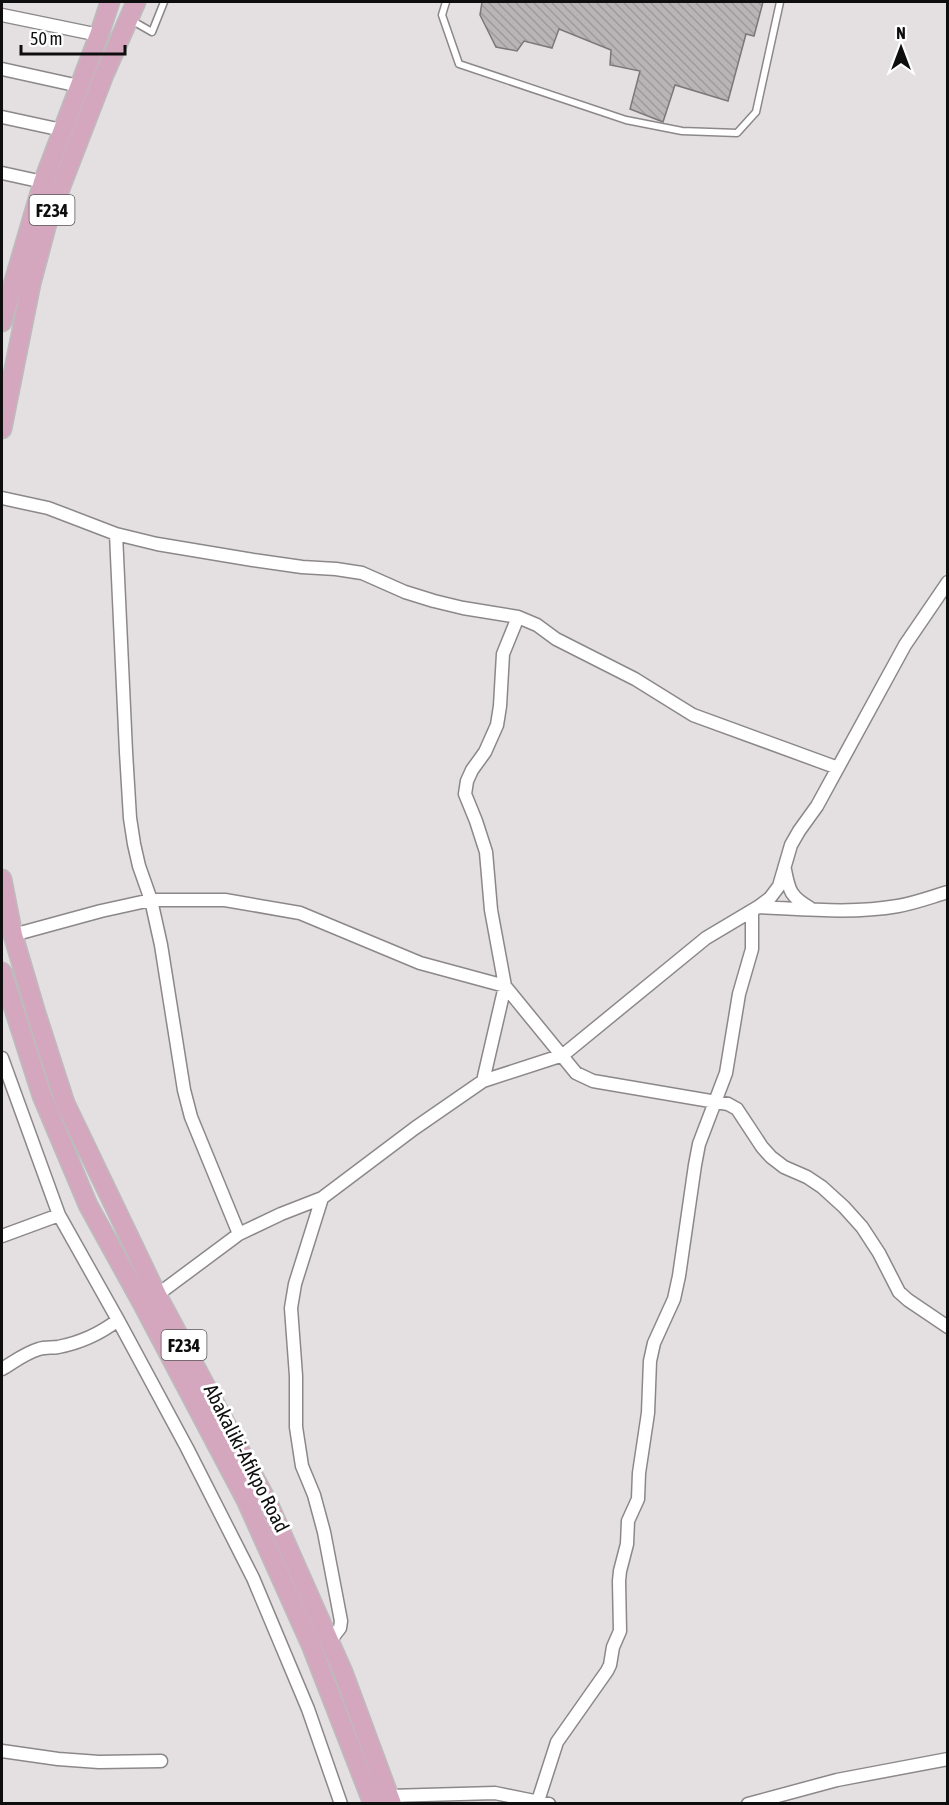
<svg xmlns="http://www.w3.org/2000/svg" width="949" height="1805" font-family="'Asap Condensed',sans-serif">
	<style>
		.building { fill: url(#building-back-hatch); stroke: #7c7879; stroke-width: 1.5 }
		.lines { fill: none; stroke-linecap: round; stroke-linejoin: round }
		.service-casing { stroke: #8c888a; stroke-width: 9 }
		.minor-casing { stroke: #8c888a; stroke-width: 15 }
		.primary-casing { stroke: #bcbcbc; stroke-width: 21 }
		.service { stroke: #fff; stroke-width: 6 }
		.minor { stroke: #fff; stroke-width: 12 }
		.primary { stroke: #d5a7bf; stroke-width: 18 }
		.labels { text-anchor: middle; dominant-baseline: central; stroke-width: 6; stroke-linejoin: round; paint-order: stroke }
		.shield { fill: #fff; stroke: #575656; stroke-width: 1.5 }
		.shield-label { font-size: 18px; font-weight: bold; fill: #0f0e0e }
		.street-label { font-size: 20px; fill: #0f0e0e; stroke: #fff }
	</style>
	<defs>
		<pattern id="building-back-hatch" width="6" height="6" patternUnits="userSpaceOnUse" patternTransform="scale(1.5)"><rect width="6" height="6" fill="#b9b5b6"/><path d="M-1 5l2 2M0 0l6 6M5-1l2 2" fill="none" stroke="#9e9a9b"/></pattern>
	</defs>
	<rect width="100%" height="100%" fill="#e4e0e2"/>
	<path class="building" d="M482 2H763L754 36 746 34 728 101 675 85 663 122 630 109 640 71 610 65 611 50 559 29 552 48 524 41 517 51 496 47 480 15Z"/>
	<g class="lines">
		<defs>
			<path id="service" d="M446 2 442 15 459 64 626 120 682 131 737 133 756 112 780 2
				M131 20 152 32 164 2"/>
			<path id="minor" d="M2 15 99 35
				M2 69 79 86
				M2 117 62 130
				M2 173 43 182
				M2 498 48 508 116 534 157 544 253 560 302 567 336 569 362 573 405 592 434 601 463 608 518 617 537 625 556 639 635 679 693 715 838 768
				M116 534 126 752 130 818 134 844 139 866 151 900 161 945 184 1090 191 1117 239 1234
				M785 870C789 891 791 897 810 908
				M758 907C804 909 853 914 898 906 915 903 931 897 948 892
				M13 935 101 911 151 900H225L300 913 420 963 505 986 576 1073 593 1081 728 1104 737 1109 762 1147 771 1157 784 1167 807 1177 822 1187 844 1207 862 1227 879 1253 899 1292 908 1300 948 1327
				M2 1058 59 1215 118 1320 187 1448 253 1578 308 1709 341 1804
				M483 1081 505 986 491 910 486 852 476 821 465 794 467 781 472 770 485 752 497 725 500 706 503 654 518 617
				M322 1198 295 1284 291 1308 296 1376V1427L302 1466 314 1495 324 1532 341 1621 340 1628 330 1641
				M2 1236 59 1215
				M157 1295 239 1234 281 1214 322 1198 415 1128 483 1081 563 1055 706 938 758 907 770 898 779 886 791 845 799 831 817 806 905 645 948 582
				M2 1369C14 1362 25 1353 39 1349 45 1347 52 1348 58 1347 79 1343 101 1333 118 1320
				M2 1751 58 1759 99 1762 161 1761
				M389 1796 495 1793 549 1804
				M537 1804 557 1742 607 1671 610 1665 613 1647 620 1631 619 1581 620 1571 627 1544 628 1521 638 1499 639 1473 648 1413 650 1361 654 1343 674 1299 679 1276 695 1165 699 1144 726 1073 739 994 752 949V911
				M748 1804 837 1780 948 1759"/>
			<path id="primary" d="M2 322 43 182 99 35 110 2
				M2 429 31 284 48 220 104 75 136 2
				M2 879 13 935 36 1013 65 1103 157 1295 269 1505 343 1672 392 1804
				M2 972 42 1096 88 1205 142 1303 246 1500 311 1645 373 1804"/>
		</defs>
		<use href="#service" class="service-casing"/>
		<use href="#minor" class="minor-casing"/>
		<use href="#primary" class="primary-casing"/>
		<use href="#service" class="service"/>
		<use href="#minor" class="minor"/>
		<use href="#primary" class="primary"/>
	</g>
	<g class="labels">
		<g class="shield">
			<rect x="29.5" y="195" width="45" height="30" rx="4.5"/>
			<rect x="161.5" y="1330" width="45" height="30" rx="4.5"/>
		</g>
		<g class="shield-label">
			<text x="52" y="210">F234</text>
			<text x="184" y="1345">F234</text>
		</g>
		<g class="street-label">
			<text transform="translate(247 1458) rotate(63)">Abakaliki-Afikpo Road</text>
		</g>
	</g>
	<rect width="949" height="1805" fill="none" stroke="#0f0e0e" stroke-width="6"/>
	<g transform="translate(901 48)" stroke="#ffffff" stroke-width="4.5" paint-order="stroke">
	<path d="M0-4.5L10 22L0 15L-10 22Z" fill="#0f0e0e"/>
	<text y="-9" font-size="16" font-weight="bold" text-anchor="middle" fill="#0f0e0e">N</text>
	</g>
	<path d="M21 45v9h104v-9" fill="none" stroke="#0f0e0e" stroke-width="3"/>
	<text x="30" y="45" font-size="18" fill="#0f0e0e" stroke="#ffffff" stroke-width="4.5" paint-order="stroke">50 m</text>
</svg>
